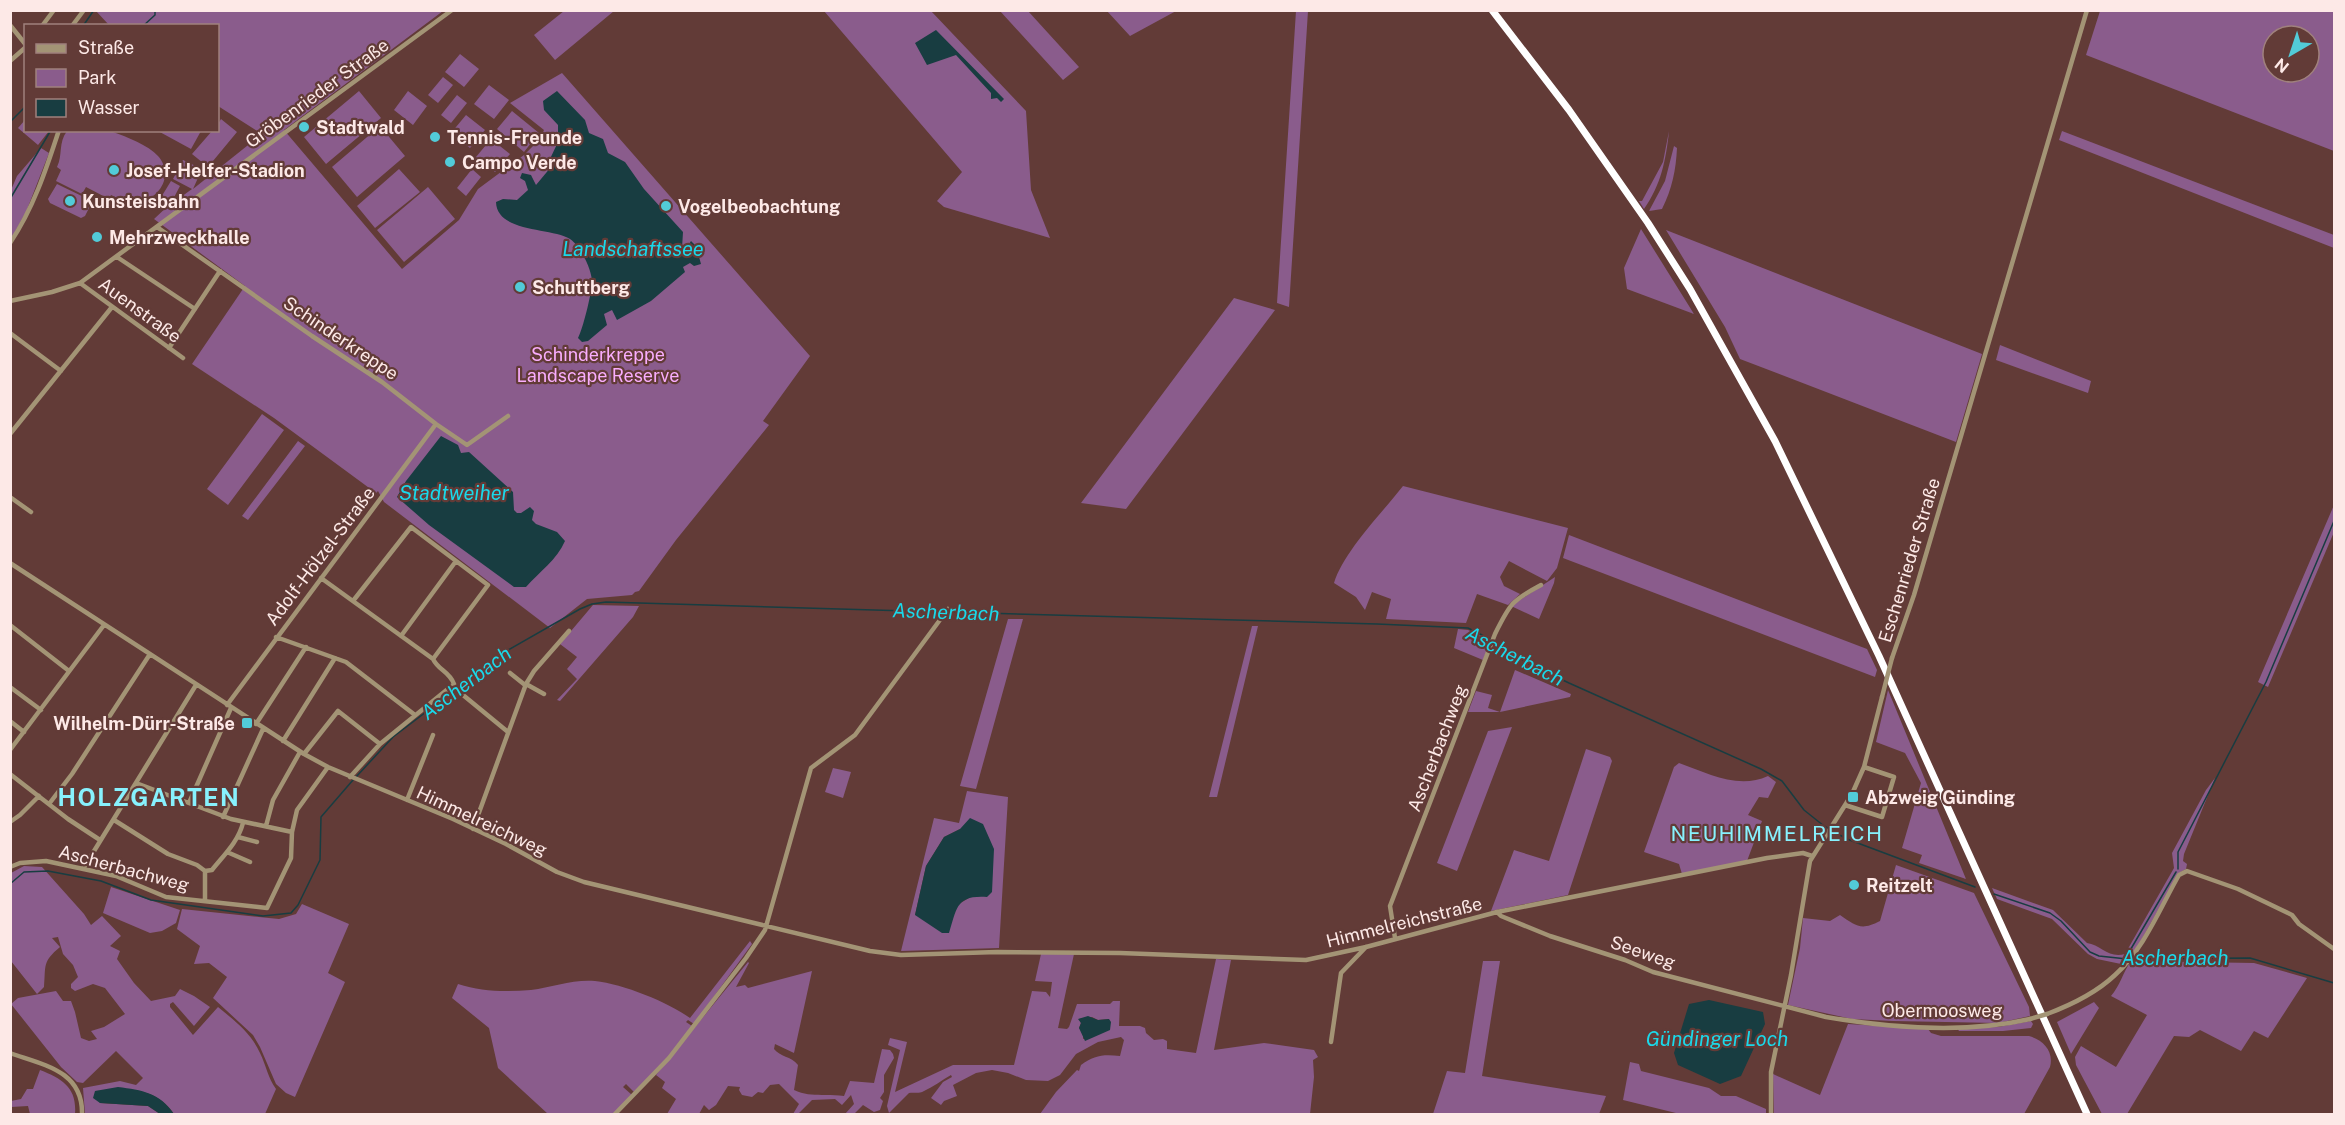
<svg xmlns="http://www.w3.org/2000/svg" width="2345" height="1125" font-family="'Public Sans',sans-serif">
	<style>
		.green { fill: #8a5c8c; fill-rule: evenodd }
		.water { fill: #183d41 }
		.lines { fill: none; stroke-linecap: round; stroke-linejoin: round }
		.stream { stroke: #183d41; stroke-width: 1.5 }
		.minor { stroke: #a39475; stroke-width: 4.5 }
		.highway { stroke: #fff; stroke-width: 7 }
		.minor-bridge { stroke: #a39475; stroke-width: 4.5 }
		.poi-dot { fill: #52cbd8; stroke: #623b37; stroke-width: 2 }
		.labels { text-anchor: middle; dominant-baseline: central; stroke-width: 4.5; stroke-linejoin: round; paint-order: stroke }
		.street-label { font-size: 18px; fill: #fde9e7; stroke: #623b37 }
		.poi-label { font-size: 18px; font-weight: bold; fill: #fde9e7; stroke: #623b37; text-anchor: start }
		.park-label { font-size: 18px; fill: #f9adfd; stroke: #623b37 }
		.water-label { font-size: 20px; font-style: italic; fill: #1ad9ea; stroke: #623b37 }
		.quarter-label { font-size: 21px; letter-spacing: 1.5px; fill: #87f1fd; stroke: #623b37 }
		.district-label { font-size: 24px; font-weight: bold; letter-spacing: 1.5px; fill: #87f1fd; stroke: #623b37 }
	</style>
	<rect width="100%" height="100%" fill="#623b37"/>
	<path class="green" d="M96 11H443L284 130 402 269 459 220 478 189 524 155 539 140 544 130 510 103 562 73 810 356 763 421 769 425 676 540 639 591 635 592 632 595 587 599 550 628 384 502 378 491 376 493 274 418 192 364 245 286 154 219 169 205 160 199 171 181 180 186 170 205 192 189 173 179 183 160 202 169 193 189 262 134 218 106V26L109 25Z
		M564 11V10L614 11 555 60 534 35Z
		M824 11H931L1026 111 1031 190 1050 238 944 207 937 201 962 172Z
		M1000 11H1028L1079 67 1063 80Z
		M1176 11 1130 36 1107 11V10Z
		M1296 11H1308L1289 307 1277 303Z
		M2100 11H2334V151L2086 55ZM2273 36H2309V72H2273Z
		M460 54 479 69 464 87 445 72Z
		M443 77 453 85 438 103 428 95Z
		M489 85 509 100 494 119 474 104Z
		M359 91 381 118 326 164 304 137Z
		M408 91 427 106 413 125 394 110Z
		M457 95 467 103 451 123 441 115Z
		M512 111 539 133 524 152 497 129Z
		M466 115 485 130 470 148 451 133Z
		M221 119 237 132 208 167 192 154 212 131 218 130V124Z
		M25 120 26 130 49 131 38 145 18 128Z
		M380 126 405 156 357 197 332 167Z
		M67 131C81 130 101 127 113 132 127 137 148 145 158 156 175 175 159 201 136 202L134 206 111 195 109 199 86 187 82 194 56 181 61 170 57 167C63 155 58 143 67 131Z
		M158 131H201L191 149Z
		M1669 131C1666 160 1661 185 1644 209L1639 201H1642L1663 162Z
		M2062 131 2334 235V248L2059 140Z
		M491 139 510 154 495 172 476 157Z
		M1674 146 1677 148C1676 170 1672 189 1662 209L1649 211 1665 181Z
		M41 148 49 153 26 212 11 239V190L17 176Z
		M399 169 420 192 375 228 357 206Z
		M472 169 481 177 466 196 457 188Z
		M57 184 90 200 91 204 85 216 81 218 50 203 48 199Z
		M428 187 455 219 404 262 377 230Z
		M1641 229 1694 314 1627 289 1624 268Z
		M1666 230 1982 354 1956 442 1740 359 1725 327Z
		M1234 298 1275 310 1126 509 1081 503Z
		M2000 345 2091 381 2088 393 1996 360Z
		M262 414 284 430 228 505 207 489Z
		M298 441 305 446 248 520 242 516Z
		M1403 486 1568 528 1557 568 1547 581 1509 561 1500 577 1504 586 1520 594 1508 605 1477 594 1466 623 1386 619 1391 599 1372 592 1365 610 1356 597 1334 583C1344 551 1382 513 1403 486Z
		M2334 505V532L2268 687 2258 682Z
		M1569 535 1867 649 1877 670 1875 677 1563 558Z
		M1555 577 1554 583 1539 619 1511 606Z
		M593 605 639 606 633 617 560 701 557 700 577 679 567 669 577 657 560 644Z
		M1008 619H1023L976 789 960 786Z
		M1252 626H1258L1217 797H1209Z
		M1458 629 1468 630 1491 640 1483 660 1454 648Z
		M1515 670 1571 694 1570 697 1500 712H1468L1476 691 1492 695 1488 708 1500 712Z
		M1888 690 1966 879 1919 863 1922 855 1902 848 1921 783 1905 753 1876 742Z
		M1512 727 1457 871 1437 863 1488 731Z
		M1586 749 1610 757 1612 761 1568 895 1491 911 1514 850 1549 861Z
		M1679 763C1708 773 1738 790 1768 776L1776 782 1768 798 1759 797 1748 815 1762 821 1747 861 1682 874 1679 864 1644 852 1674 767Z
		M833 768 851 772 843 798 825 792Z
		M2215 778 2184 854 2183 861 2187 864 2186 869 2179 873 2139 944 2125 963 2121 964 2097 959 2088 954 2052 919 1997 899 1992 888 2053 910 2087 943C2101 945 2109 959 2125 954L2174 868 2172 853 2206 790Z
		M967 791 1008 797 999 948 901 951 934 818 959 823ZM960 829 972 896 959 904 915 915 926 866 944 837Z
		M1896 865 1974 893 2029 1007 2030 1016 1998 1023 1893 1021 1852 1019 1788 1005 1800 948 1803 918 1830 921 1840 915C1856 926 1861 931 1880 921Z
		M24 866 42 867 84 914 91 925 102 916 121 936 110 946 120 951 117 959 134 983 151 1001 175 996 180 989 194 996 210 1007 194 1026 173 1002 170 1004V1007L193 1035 218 1007C235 1021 251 1033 260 1053 266 1065 268 1078 276 1089L265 1114H174C154 1085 126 1090 95 1091L100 1103 148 1106 160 1114H85L83 1088 120 1081 136 1085 143 1078 116 1051 83 1083 77 1082 61 1067 11 1004 18 998 56 991 63 1001H71L75 1012 81 1038 89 1041 97 1039 91 1031 104 1027 125 1014 105 988 93 984 75 991 71 988V984L78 977 73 965 63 954 58 937 52 938 60 947C42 962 46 965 44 987L37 994 11 961V873Z
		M111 887 180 910 176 923 162 931 150 933 103 913Z
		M302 904 349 924 328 973 345 982 295 1097 286 1093 276 1084 260 1047 253 1035 213 998 227 977 209 963 194 964 200 946 177 929 182 909 279 919 296 914Z
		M750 941 752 944 694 1024 688 1020 686 1022 692 1026 668 1057 635 1093 626 1084 623 1087 632 1095 614 1114H548L498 1068 489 1028 452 998 458 984C482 992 506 992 531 990 552 987 574 979 595 981 623 984 668 1002 690 1018Z
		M1041 954H1074L1058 1028 1067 1029 1069 1027 1077 1004H1110L1113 1001H1120L1119 1026H1140L1145 1028 1146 1033 1154 1040 1163 1039 1167 1041V1049L1196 1053 1216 959 1231 960 1214 1050 1264 1043 1314 1050 1318 1057 1313 1060 1314 1077 1310 1114H1040L1056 1092 1077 1070 1079 1071 1081 1065C1094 1055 1104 1054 1120 1056L1124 1040 1121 1037 1098 1042 1076 1054 1060 1075 1048 1081 1026 1080 1008 1073 992 1070 976 1073 953 1085 957 1096 944 1101 941 1105 931 1098 943 1082 952 1077 951 1075C942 1080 933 1087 924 1091 919 1094 914 1092 909 1093L889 1113 887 1106 900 1050 888 1045 890 1038 907 1042 895 1092 953 1065H1014L1032 991 1046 992 1050 997 1052 982 1035 981ZM1092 1017 1098 1020 1109 1019V1029L1083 1039V1032L1079 1028 1081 1023 1079 1019Z
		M1483 961H1500L1482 1076 1606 1096 1599 1114H1433L1447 1071 1465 1073Z
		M2131 961 2254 963 2307 978 2268 1038 2254 1031 2241 1051 2200 1030 2189 1037 2174 1036 2127 1114H2102L2076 1065 2075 1057 2081 1046 2116 1067 2147 1015 2111 996C2120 986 2123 972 2131 961Z
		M748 962 749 963 736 987 745 985 748 988 812 971 794 1053 775 1044 774 1049C780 1057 791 1056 798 1065L794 1090C811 1098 825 1093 844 1096L850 1081 874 1083 882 1049 890 1050 893 1054 894 1058 884 1075V1092L880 1098 883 1101 880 1110 874 1112 863 1105 854 1114H845L854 1104 851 1095 842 1105 835 1099 812 1100 798 1114H793L799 1104 779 1084 770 1085 763 1093 758 1092 752 1097 742 1095 739 1090 740 1087 728 1086 716 1105 709 1110 704 1105 699 1114H667L676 1099 662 1088 665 1082 656 1075Z
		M2094 1002 2099 1008 2071 1054 2057 1022Z
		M2031 1021 2033 1024 2031 1028 2003 1031H1959L1957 1028 1998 1027Z
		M1848 1024 1928 1029 1931 1033 1941 1036H2029C2044 1040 2054 1052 2050 1067L2024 1114H1774L1773 1074 1820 1095Z
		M1630 1062 1639 1064 1641 1071 1709 1088 1721 1096H1736L1766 1109V1114H1680L1623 1100Z
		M40 1070C63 1079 77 1088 75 1114H30L28 1106 11 1107V1101L21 1099 27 1089H33Z"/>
	<path class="water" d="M936 30 1004 99 1001 102 997 98 991 99V93L956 55 927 65 915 43Z
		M557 91 585 120 589 133 603 139 608 153 625 162 644 189 683 232 682 248 686 249 691 241 696 246 701 264 694 266 690 263 683 267 685 272 651 301 617 320 612 310 604 314 607 325 588 341 582 342 578 338C583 329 591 295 592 284 593 272 581 246 570 239 551 227 497 233 496 202L503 199 517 200 528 190 525 181 520 178 522 173 531 175 536 185 551 167 549 161 558 142V125L544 110 543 101Z
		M441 436 458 445 461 453 469 452 513 492 514 510 517 513H521L530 507 534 511 532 520 536 524 557 532 565 541C557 560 539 572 526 587H514L429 525 397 497 406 481Z
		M970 818 983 824 994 849 992 892 987 897C956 895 957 908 949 933H942L915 915 926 866 944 837 960 829Z
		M1709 1000 1763 1012 1765 1024 1741 1076 1720 1084 1678 1065 1674 1053 1689 1004Z
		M1088 1016 1098 1020 1109 1019 1111 1022 1110 1030 1085 1041 1079 1028 1081 1023 1078 1019Z
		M118 1087C142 1090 160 1093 174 1114H160L148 1106 100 1103 93 1098 95 1091Z"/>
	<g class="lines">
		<path class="stream" d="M83 26 94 10
			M143 26 155 15V10
			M10 122 26 106
			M10 199 51 130
			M948 612 1377 624 1468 628 1490 639
			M1494 641 1527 663 1569 683 1761 769 1782 781 1804 810 1824 826 1847 839 1975 887
			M356 777 393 737 508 650 580 609 592 604 606 602 943 612
			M2178 869V852L2266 682 2334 521
			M10 884 24 872 48 871 101 881 151 900 263 916 291 913 298 905 320 860 321 817 353 780
			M1994 894 2050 913 2061 921 2090 952 2099 956 2127 959
			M2125 959 2176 872
			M2132 959 2250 958 2334 983"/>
		<path class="minor" d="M10 25 26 45
			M42 26 54 10
			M72 26 84 10
			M10 61 26 47
			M157 227 312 336 382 382 436 424 467 445 508 416
			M10 243C33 209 46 170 59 130
			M117 257 195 309
			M80 283 183 358
			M10 301 52 292 80 283 452 10
			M10 333 61 371
			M169 348 220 271
			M10 434 112 307
			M10 497 31 512
			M10 563 304 754 328 767 453 819 506 844 557 872 584 882 870 951 901 955 997 952 1120 953 1306 960 1366 947 1497 912 1767 858 1803 853 1812 856
			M321 578 433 659C439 671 449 671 454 684L380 744 350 777
			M353 601 411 527 488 585 433 659
			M10 625 69 671
			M401 636 456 561
			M276 637 346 662 415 715
			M1892 658 1914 595 2087 10
			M510 673 525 685
			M526 684 544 694
			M10 687 41 710
			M463 695 508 732
			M227 705 436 424
			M10 721 24 732
			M256 724 306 647
			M283 741 335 658
			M10 750 104 625
			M304 754 338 711 380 744
			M10 774 68 819 100 840
			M136 783 231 819 292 832
			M407 800 433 735
			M189 803 231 708
			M49 804 72 774 150 654
			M1845 805 1882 817 1894 777 1864 767
			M223 817 263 729
			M114 820 168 854 197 865 205 871V901
			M10 822 20 815 39 796
			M266 826 273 800 300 752
			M473 829 526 684 534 671 569 631
			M238 837 257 842
			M227 852 250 862
			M10 867 20 863 46 861 116 876 166 897 267 908 291 858 292 832 297 810 328 767
			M83 869 196 685
			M205 871 212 870C224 855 238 842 243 823
			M1497 912 1501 916 1550 936 1625 960 1653 972 1826 1017C1891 1028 1965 1034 2030 1019
			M1395 938 1390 906 1495 634C1510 604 1511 601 1541 585
			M2047 1014C2071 1005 2096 993 2115 975 2144 949 2160 908 2179 875L2187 871 2238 889 2292 915 2299 924 2334 949
			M1331 1042 1341 973 1366 947
			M10 1053C44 1065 83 1071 82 1114
			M615 1114 669 1058 746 958 765 930 811 768 855 735 948 609
			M1771 1114V1072L1791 975 1810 861 1852 794 1864 767 1882 697"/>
		<path class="highway" d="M1492 10 1569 110 1648 223 1690 289 1775 441 1879 656 2087 1114"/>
		<path class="minor-bridge" d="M1882 697 1892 658
			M2030 1019 2047 1014"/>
	</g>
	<g class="poi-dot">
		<circle cx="304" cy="127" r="6"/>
		<circle cx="435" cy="137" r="6"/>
		<circle cx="450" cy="162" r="6"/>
		<circle cx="114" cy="170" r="6"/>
		<circle cx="70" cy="201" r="6"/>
		<circle cx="666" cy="206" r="6"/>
		<circle cx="97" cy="237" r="6"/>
		<circle cx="520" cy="287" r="6"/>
		<rect x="241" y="717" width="12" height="12" rx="3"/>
		<rect x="1847" y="791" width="12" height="12" rx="3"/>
		<circle cx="1854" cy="885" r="6"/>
	</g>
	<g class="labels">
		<g class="street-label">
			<text transform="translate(317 93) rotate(-36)">Gröbenrieder Straße</text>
			<text transform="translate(140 310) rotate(36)">Auenstraße</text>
			<text transform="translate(341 338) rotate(34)">Schinderkreppe</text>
			<text transform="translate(320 556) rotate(-53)">Adolf-Hölzel-Straße</text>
			<text transform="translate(1909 560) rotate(-73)">Eschenrieder Straße</text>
			<text transform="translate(1437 748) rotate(-69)">Ascherbachweg</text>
			<text transform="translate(482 821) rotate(25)">Himmelreichweg</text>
			<text transform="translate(124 868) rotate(15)">Ascherbachweg</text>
			<text transform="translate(1404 922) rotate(-14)">Himmelreichstraße</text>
			<text transform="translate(1643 952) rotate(19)">Seeweg</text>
			<text x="1942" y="1010">Obermoosweg</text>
		</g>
		<g class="poi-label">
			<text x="316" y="127">Stadtwald</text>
			<text x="447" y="137">Tennis-Freunde</text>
			<text x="462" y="162">Campo Verde</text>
			<text x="126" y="170">Josef-Helfer-Stadion</text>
			<text x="82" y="201">Kunsteisbahn</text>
			<text x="678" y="206">Vogelbeobachtung</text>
			<text x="109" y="237">Mehrzweckhalle</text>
			<text x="532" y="287">Schuttberg</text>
			<text x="235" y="723" text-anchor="end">Wilhelm-Dürr-Straße</text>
			<text x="1865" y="797">Abzweig Günding</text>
			<text x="1866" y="885">Reitzelt</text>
		</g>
		<g class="park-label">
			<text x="598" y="354">Schinderkreppe<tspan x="598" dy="21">Landscape Reserve</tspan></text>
		</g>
		<g class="water-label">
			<text x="633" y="249">Landschaftssee</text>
			<text x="454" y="493">Stadtweiher</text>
			<text transform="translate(946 612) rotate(2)">Ascherbach</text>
			<text transform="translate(1515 656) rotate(27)">Ascherbach</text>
			<text transform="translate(466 683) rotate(-37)">Ascherbach</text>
			<text x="2175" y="958">Ascherbach</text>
			<text x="1717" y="1039">Gündinger Loch</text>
		</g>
		<g class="quarter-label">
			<text x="1777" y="833">NEUHIMMELREICH</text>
		</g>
		<g class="district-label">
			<text x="149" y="797">HOLZGARTEN</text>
		</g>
	</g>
	<rect width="2345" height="1125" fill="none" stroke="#fde9e7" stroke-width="24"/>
	<rect x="24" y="24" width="195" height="108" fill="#623b37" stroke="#a0817d" stroke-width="1.5"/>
	<rect x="36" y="44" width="30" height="9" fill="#a39475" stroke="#a0817d" stroke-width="1.5"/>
	<text x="78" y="54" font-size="18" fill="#fde9e7">Straße</text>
	<rect x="36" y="69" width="30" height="18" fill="#8a5c8c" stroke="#a0817d" stroke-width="1.5"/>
	<text x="78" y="84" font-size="18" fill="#fde9e7">Park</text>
	<rect x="36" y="99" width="30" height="18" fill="#183d41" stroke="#a0817d" stroke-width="1.5"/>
	<text x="78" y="114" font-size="18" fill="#fde9e7">Wasser</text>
	<g transform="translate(2291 54) rotate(219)"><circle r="28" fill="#623b37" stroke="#a0817d" stroke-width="1.5"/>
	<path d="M0-4.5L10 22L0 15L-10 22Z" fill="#52cbd8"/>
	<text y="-9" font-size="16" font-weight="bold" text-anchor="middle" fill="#fde9e7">N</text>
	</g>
</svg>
